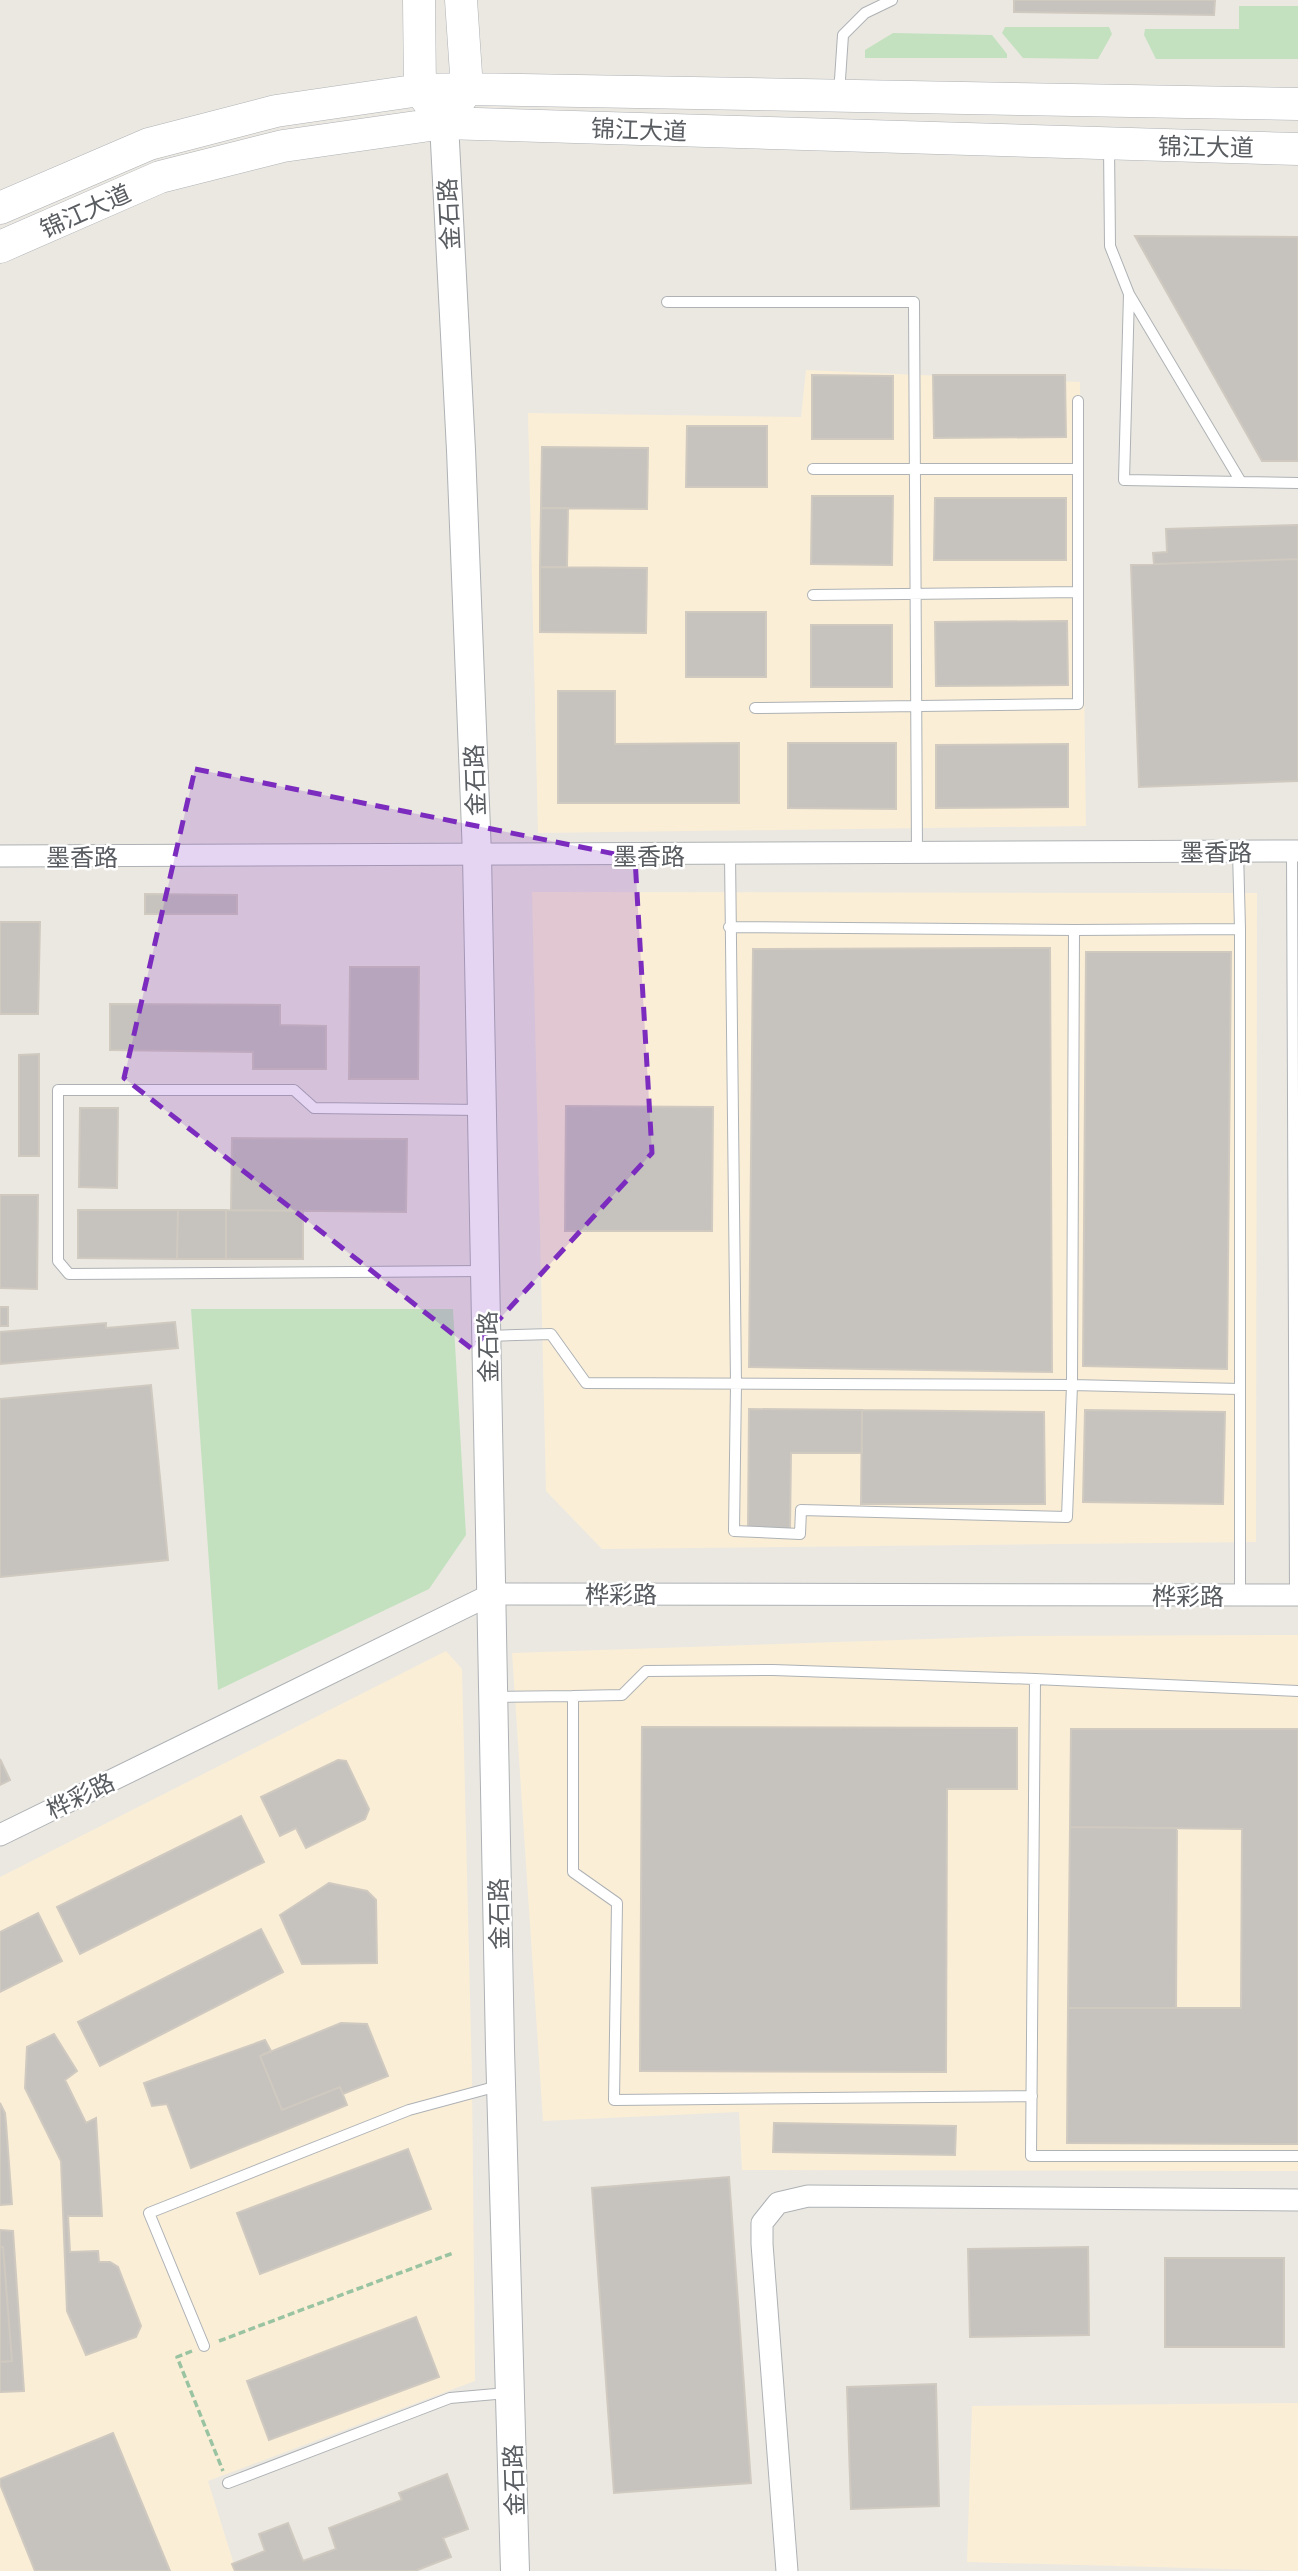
<svg xmlns="http://www.w3.org/2000/svg" width="1298" height="2571" font-family="'Exo 2','Noto Sans SC',sans-serif">
	<style>
		.commercial { fill: #faeed7 }
		.green { fill: #c3e1bf }
		.building { fill: #c6c3be; stroke: #cfc9c0; stroke-width: 2 }
		.lines { fill: none; stroke-linecap: round; stroke-linejoin: round }
		.service-casing { stroke: #aeb2b5; stroke-width: 12 }
		.minor-casing { stroke: #aeb2b5; stroke-width: 23 }
		.tertiary-casing { stroke: #aeb2b5; stroke-width: 30 }
		.secondary-casing { stroke: #aeb1b5; stroke-width: 33 }
		.path { stroke: #9ac4a1; stroke-width: 3.5; stroke-dasharray: 7 3.5; stroke-linecap: butt }
		.service { stroke: #fff; stroke-width: 10 }
		.minor { stroke: #fff; stroke-width: 21 }
		.tertiary { stroke: #fff; stroke-width: 28 }
		.secondary { stroke: #fff; stroke-width: 32 }
		.marked { fill: #7b2cbf; fill-opacity: 0.2; stroke: #7b2cbf; stroke-width: 5; stroke-dasharray: 14 9; stroke-linejoin: round }
		.labels { text-anchor: middle; dominant-baseline: central; stroke-width: 5; stroke-linejoin: round; paint-order: stroke }
		.street-label { font-size: 24px; fill: #595d61; stroke: #fff }
	</style>
	<rect width="100%" height="100%" fill="#ebe8e1"/>
	<path class="commercial" d="M806 370 1080 382 1086 826 538 833 528 413 801 417Z
		M532 892 1257 893 1256 1542 602 1549 546 1491Z
		M1298 1635V2171L742 2170 739 2112 543 2121 512 1653 1019 1636Z
		M446 1651 462 1669 472 2077 475 2381 208 2481 236 2571H0V1877Z
		M1298 2403V2571L967 2562 972 2406Z"/>
	<path class="green" d="M1239 6H1298V59H1156L1144 35 1145 29H1239Z
		M1005 27H1109L1112 34 1098 59 1023 58 1002 33Z
		M893 33 992 35 1007 54V58H865V50Z
		M191 1309H453L466 1535 429 1589 218 1690Z"/>
	<path class="building" d="M1014 0H1215L1214 15 1014 12Z
		M1135 236 1298 237V461H1262Z
		M812 375 893 376V439H812Z
		M933 375H1065L1066 437 934 438Z
		M687 426H767V487H686Z
		M542 447 648 448 647 509 541 508Z
		M812 496H893L892 565 811 564Z
		M935 498H1066V560H934Z
		M541 508H568L567 567H540Z
		M1298 525V559L1154 564 1153 553 1167 552 1166 529Z
		M1298 559V781L1139 787 1131 565Z
		M540 567 647 568 646 633 540 632Z
		M686 612H766V677H686Z
		M1067 621 1068 685 936 686 935 622Z
		M811 625H892V687H811Z
		M558 691H615V744L739 743V803H558Z
		M788 743H896V809L788 808Z
		M1068 744V807L936 808V745Z
		M145 894 237 895V914H145Z
		M0 922H40L38 1014H0Z
		M1050 948 1052 1372 749 1367 753 949Z
		M1086 952H1231L1227 1369 1083 1366Z
		M350 967H419L418 1079H349Z
		M110 1004 280 1005V1025L326 1026V1069H253V1052L110 1050Z
		M39 1054V1156H19V1055Z
		M566 1106 713 1107 712 1231H565Z
		M80 1108H118L117 1188 79 1187Z
		M232 1138 407 1139 406 1212 231 1210Z
		M0 1195H38L37 1289 0 1288Z
		M78 1210H178L177 1259 78 1258Z
		M178 1210H226V1259H177Z
		M226 1210 303 1211V1259H226Z
		M0 1307H8V1326H0Z
		M175 1322 178 1348 0 1364V1332L106 1323V1328Z
		M151 1385 168 1560 0 1577V1399Z
		M749 1409 862 1410V1453H791L790 1529H748Z
		M862 1410 1044 1412 1045 1504H861Z
		M1085 1410 1225 1412 1223 1504 1083 1502Z
		M642 1727 1017 1728V1789H947L946 2072 640 2071Z
		M1071 1729H1298V2144L1067 2143 1068 2008H1241L1242 1829 1070 1827Z
		M0 1759 10 1780 0 1785Z
		M338 1760 346 1761 369 1809 365 1819 306 1848 296 1828 280 1836 261 1797Z
		M241 1816 264 1862 80 1954 57 1907Z
		M1070 1827 1177 1828 1176 2008H1068Z
		M329 1883 367 1891 376 1900 377 1963 302 1964 280 1915Z
		M38 1913 62 1961 0 1992V1932Z
		M261 1929 283 1972 100 2066 78 2022Z
		M341 2023 367 2024 388 2076 343 2094 340 2087 282 2110 260 2056Z
		M54 2034 77 2071 65 2080 86 2123 96 2118 102 2216H68L70 2252 98 2251 99 2262H110L118 2267 141 2326 136 2337 86 2355 67 2311 61 2161 25 2088 27 2047Z
		M265 2040 271 2051 260 2056 282 2110 340 2087 347 2105 191 2168 167 2104 152 2106 144 2083Z
		M0 2103 5 2113 6 2123 12 2204 0 2205Z
		M774 2123 956 2126 955 2155 773 2152Z
		M408 2149 431 2209 260 2274 237 2213Z
		M729 2177 751 2483 614 2493 592 2188Z
		M0 2230 13 2231 24 2391 0 2392Z
		M0 2247H3L12 2361 0 2362Z
		M1088 2247 1089 2335 970 2337 968 2249Z
		M1165 2258H1284V2347H1165Z
		M416 2317 439 2377 269 2440 247 2381Z
		M936 2384 939 2506 851 2509 847 2387Z
		M113 2433 170 2571H35L0 2484V2479Z
		M447 2474 468 2529 443 2538 451 2557 415 2571H235L232 2564 265 2551 259 2534 288 2523 303 2561 336 2549 329 2528 402 2500 399 2493Z"/>
	<g class="lines">
		<defs>
			<path id="service" d="M839 94 843 35 865 13 892 0
				M1109 146 1110 246 1129 294 1124 480 1298 483
				M1129 294 1241 482
				M667 302H914L917 853
				M813 469H1078
				M813 595 1078 592
				M755 708 1078 704V401
				M1238 851 1240 929V1595
				M1292 851 1295 1595
				M730 854 736 1384 734 1531 800 1534 801 1510 1067 1517 1072 1385 1074 930
				M729 927 1074 930 1240 929
				M480 1110 314 1108 294 1090H58V1261L69 1274 483 1271
				M487 1336 551 1334 586 1383 1072 1385 1240 1389
				M1298 1691 1035 1679 1031 2156H1298
				M495 1697 573 1696
				M1032 2096 614 2100 617 1903 573 1872V1696L622 1695 646 1671 773 1670 1035 1679
				M204 2346 149 2213 409 2110 498 2086
				M228 2483 450 2398 507 2393"/>
			<path id="minor" d="M0 856 1298 851
				M0 1835 492 1594 1298 1595
				M787 2571 762 2244V2223L778 2203 808 2196 1298 2200"/>
			<path id="tertiary" d="M444 123 461 450 477 855 500 2049 515 2571"/>
			<path id="secondary" d="M419 0 420 90 444 123 467 89 461 0
				M0 208 149 144 276 111 420 90 467 89 1298 104
				M0 247 160 177 283 146 444 123 1298 149"/>
		</defs>
		<use href="#service" class="service-casing"/>
		<use href="#minor" class="minor-casing"/>
		<use href="#tertiary" class="tertiary-casing"/>
		<use href="#secondary" class="secondary-casing"/>
		<path class="path" d="M219 2341 453 2253
			M192 2351 177 2357 223 2471"/>
		<use href="#service" class="service"/>
		<use href="#minor" class="minor"/>
		<use href="#tertiary" class="tertiary"/>
		<use href="#secondary" class="secondary"/>
	</g>
	<path class="marked" d="M195 769 635 858 652 1153 472 1349 124 1078Z"/>
	<g class="labels">
		<g class="street-label">
			<text transform="translate(639 129) rotate(2)">锦江大道</text>
			<text transform="translate(1206 146) rotate(1)">锦江大道</text>
			<text transform="translate(85 210) rotate(-24)">锦江大道</text>
			<text transform="translate(448 214) rotate(-93)">金石路</text>
			<text transform="translate(474 780) rotate(-92)">金石路</text>
			<text x="1216" y="851">墨香路</text>
			<text x="649" y="855">墨香路</text>
			<text x="82" y="856">墨香路</text>
			<text transform="translate(487 1347) rotate(-91)">金石路</text>
			<text x="621" y="1593">桦彩路</text>
			<text x="1188" y="1595">桦彩路</text>
			<text transform="translate(80 1795) rotate(-26)">桦彩路</text>
			<text transform="translate(498 1914) rotate(-91)">金石路</text>
			<text transform="translate(513 2480) rotate(-92)">金石路</text>
		</g>
	</g>
</svg>
